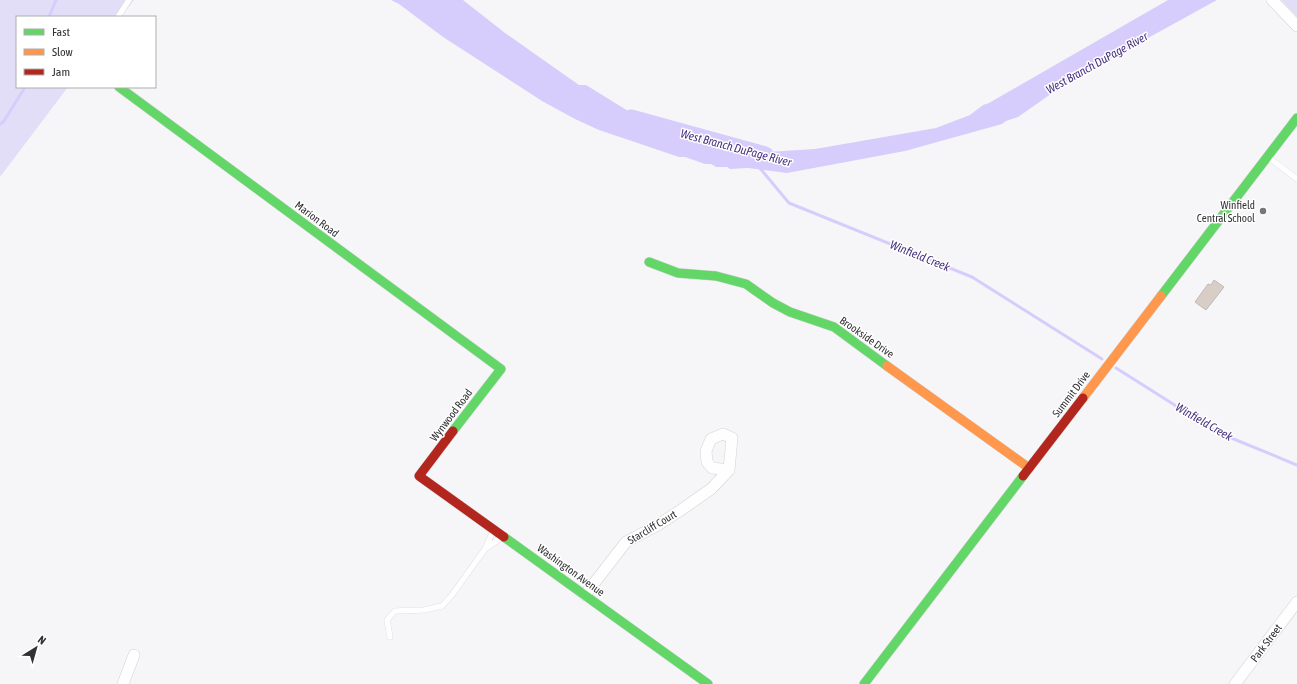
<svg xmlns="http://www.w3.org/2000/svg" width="1297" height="684" font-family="'Asap Condensed',sans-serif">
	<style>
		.green { fill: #e2def7 }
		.water { fill: #d6cdfc }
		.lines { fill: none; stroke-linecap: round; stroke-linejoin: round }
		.stream { stroke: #d6cdfc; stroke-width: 3 }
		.river { stroke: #d6cdfc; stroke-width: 19 }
		.building { fill: #d9cec6; stroke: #bcbbbb }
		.lane-casing { stroke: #d3d3d5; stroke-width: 6 }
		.street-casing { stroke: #d3d3d5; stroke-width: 12 }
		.fast-casing { stroke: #d3d3d5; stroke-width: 10 }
		.slow-casing { stroke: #d3d3d5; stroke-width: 10 }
		.jam-casing { stroke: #d3d3d5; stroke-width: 10 }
		.lane { stroke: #fefefe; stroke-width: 5.5 }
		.street { stroke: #fefefe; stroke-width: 11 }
		.fast { stroke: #63d668; stroke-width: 9 }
		.slow { stroke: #ff974d; stroke-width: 9 }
		.jam { stroke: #b3261e; stroke-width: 9 }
		.poi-dot { fill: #777678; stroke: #fff; stroke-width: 1.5 }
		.labels { text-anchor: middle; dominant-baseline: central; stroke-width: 3; stroke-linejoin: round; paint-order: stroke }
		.poi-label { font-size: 11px; fill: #323133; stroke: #fff; text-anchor: end }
		.street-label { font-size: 11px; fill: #323133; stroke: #fff }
		.water-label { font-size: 12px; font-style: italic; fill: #49337f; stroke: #fff }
	</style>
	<rect width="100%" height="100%" fill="#f6f6f9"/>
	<path class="green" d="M0 0H134L121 17H17V87H68L0 177Z
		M1281 0H1297V17Z"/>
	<path class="water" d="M391 0H463L505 33 579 85H586L633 114 687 141 712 147 721 146 726 148 767 152 815 149 936 128 970 115 983 105 989 103 1168 0H1217L1108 60 1048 96 1018 117 1006 121 1002 124 905 151 787 173 748 168 730 169 727 167H716L711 164H705L685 157H679L599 130 575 119 542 101 443 37 399 4Z"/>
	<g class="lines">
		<path class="stream" d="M49 17 56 0
			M0 124 4 121 25 87
			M759 167 789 203 972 277 1102 359
			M1116 368 1219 433 1297 465"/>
		<path class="river" d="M631 119 765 156"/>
	</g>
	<path class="building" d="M1214 280 1224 287 1206 310 1195 302 1208 284 1211 285Z"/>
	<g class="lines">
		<defs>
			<path id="lane" d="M118 17 129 0
				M1268 157 1297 179
				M485 549 493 531
				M390 637 387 620 395 611 424 610 442 606 452 595 485 549 502 537"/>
			<path id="street" d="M1272 0 1297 26
				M585 595 626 542 658 525 681 510 711 489 729 470 732 438 723 434 711 439 706 451 707 462 712 468 729 470
				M123 684 134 655
				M1235 684 1297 602"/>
			<path id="fast" d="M119 87 501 369 453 431
				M649 262 678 273 716 276 746 284 773 303 790 312 834 327 887 366
				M1161 296 1297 118
				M504 537 708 684
				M864 684 1023 476"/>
			<path id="slow" d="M887 366 1029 468
				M1083 398 1161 296"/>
			<path id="jam" d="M453 431 419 476 504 537
				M1023 476 1083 398"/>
		</defs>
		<use href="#lane" class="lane-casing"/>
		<use href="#street" class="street-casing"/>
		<use href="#fast" class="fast-casing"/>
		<use href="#slow" class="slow-casing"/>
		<use href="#jam" class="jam-casing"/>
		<use href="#lane" class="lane"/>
		<use href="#street" class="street"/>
		<use href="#fast" class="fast"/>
		<use href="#slow" class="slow"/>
		<use href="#jam" class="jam"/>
	</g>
	<circle class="poi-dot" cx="1263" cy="211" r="4"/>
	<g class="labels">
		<g class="poi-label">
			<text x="1255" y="205">Winfield<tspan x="1255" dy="13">Central School</tspan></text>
		</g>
		<g class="street-label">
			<text transform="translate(317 219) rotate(37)">Marion Road</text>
			<text transform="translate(867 337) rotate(35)">Brookside Drive</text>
			<text transform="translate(1071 394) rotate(-53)">Summit Drive</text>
			<text transform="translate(451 415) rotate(-53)">Wynwood Road</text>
			<text transform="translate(652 527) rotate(-31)">Starcliff Court</text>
			<text transform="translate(571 570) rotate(36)">Washington Avenue</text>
			<text transform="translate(1266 643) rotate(-53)">Park Street</text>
		</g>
		<g class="water-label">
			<text transform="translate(1097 63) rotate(-29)">West Branch DuPage River</text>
			<text transform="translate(736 148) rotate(15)">West Branch DuPage River</text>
			<text transform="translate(920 256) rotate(22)">Winfield Creek</text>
			<text transform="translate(1204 422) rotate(30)">Winfield Creek</text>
		</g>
	</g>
	<rect x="16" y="16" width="140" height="72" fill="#ffffff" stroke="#adadad"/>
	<rect x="24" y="29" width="20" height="6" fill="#63d668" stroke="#adadad"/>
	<text x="52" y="36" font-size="12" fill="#323133">Fast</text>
	<rect x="24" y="49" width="20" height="6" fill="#ff974d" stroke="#adadad"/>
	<text x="52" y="56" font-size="12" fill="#323133">Slow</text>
	<rect x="24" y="69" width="20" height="6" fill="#b3261e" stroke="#adadad"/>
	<text x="52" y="76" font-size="12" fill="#323133">Jam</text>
	<g transform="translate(36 648) rotate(37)" stroke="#ffffff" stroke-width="3" paint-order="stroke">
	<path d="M0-3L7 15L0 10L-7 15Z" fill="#323133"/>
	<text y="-6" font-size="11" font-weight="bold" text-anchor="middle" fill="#323133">N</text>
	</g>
</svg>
